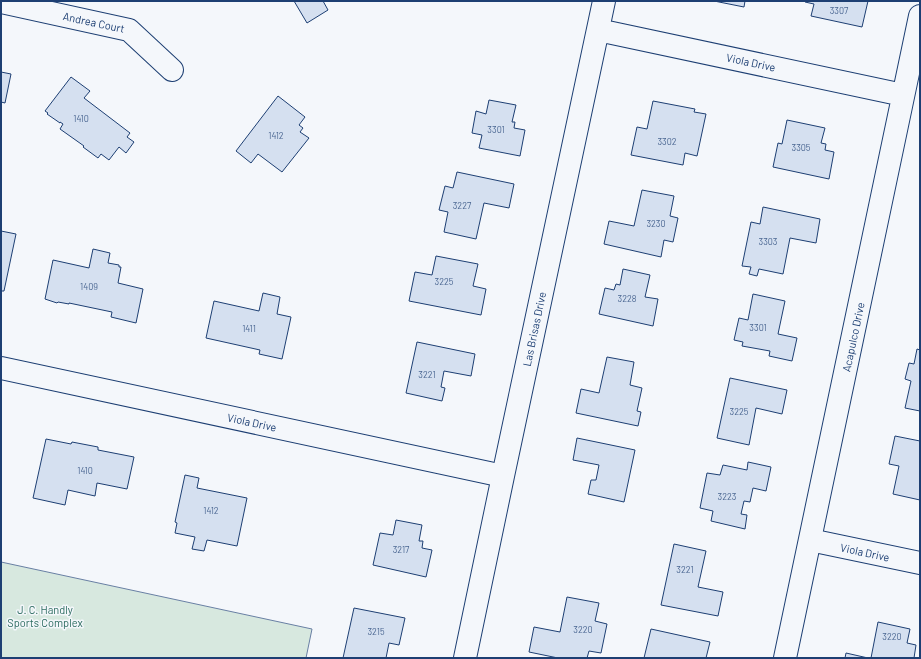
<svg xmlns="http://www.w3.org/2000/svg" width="921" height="659" font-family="Barlow,sans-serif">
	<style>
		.green { fill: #d7e8df; stroke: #687fa3 }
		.building { fill: #d5e0f0; stroke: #1d3f73 }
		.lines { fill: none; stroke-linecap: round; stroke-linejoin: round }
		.minor-casing { stroke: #1d3f73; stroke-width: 24 }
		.minor { stroke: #f4f7fb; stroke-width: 22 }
		.labels { text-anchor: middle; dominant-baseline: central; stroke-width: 3; stroke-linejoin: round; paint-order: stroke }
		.number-label { font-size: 9px; fill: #4b6792 }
		.street-label { font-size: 11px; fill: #1d3f73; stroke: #f4f7fb }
		.park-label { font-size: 11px; fill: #2c6c60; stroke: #f4f7fb }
	</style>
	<rect width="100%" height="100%" fill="#f4f7fb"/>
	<path class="green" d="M1 562 312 629 306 658H1Z"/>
	<path class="building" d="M294 1H323L328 10 307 23Z
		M714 1H745L744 7Z
		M806 1H868L862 27 811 16 814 4 805 2Z
		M1 72 11 74 5 103 1 102Z
		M71 77 90 91 84 98 130 133 127 137 134 142 126 153 119 147 109 160 101 154 98 158 83 147 84 146 60 129 63 124 60 122V123L47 114 48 113 45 111Z
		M278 96 305 117 299 125 303 128 300 132 309 138 282 172 258 154 251 163 236 151Z
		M489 100 516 105 512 122H515L514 128 525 130 520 156 479 148 482 135 472 133 476 111 486 114Z
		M653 101 695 109 694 112 706 114 697 156 685 153 683 165 631 155 637 127 647 129Z
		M787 120 825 128 821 143 826 144 825 150 834 152 829 179 773 167 778 143 782 144Z
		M457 172 514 184 509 208 484 203 476 239 444 232 448 212 439 210 445 186 453 188Z
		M642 190 674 196 670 216 678 218 673 242 664 240 661 257 604 244 609 221 634 226Z
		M763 207 820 219 816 243 790 238 783 274 759 269 757 276 749 274 751 267 742 266 751 222 760 224Z
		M1 231 16 234 4 291H1Z
		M93 249 110 253 108 263 119 265V267H121L118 283 143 289 136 323 111 317 112 312 69 303V304L58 302 57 303 45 299 53 260 89 268Z
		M436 256 478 264 473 286 486 289 481 315 409 301 415 272 432 275Z
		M623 269 650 275 645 297 658 299 653 326 599 314 605 288 614 290 616 284 620 285Z
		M263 293 280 297 277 314 291 317 282 359 259 354 260 350 206 338 214 301 259 311Z
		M753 294 785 301 778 334 797 338 792 361 769 356 770 351 742 346 743 342 734 340 739 318 748 320Z
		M417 342 475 354 471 376 444 371 441 387 445 388 442 401 406 393Z
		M917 349 920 350V411L905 408 911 381 905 379 909 363 914 364Z
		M607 357 634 362 630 385 642 388 637 411 641 412 638 426 576 413 581 389 599 393Z
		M730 378 787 390 782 414 756 408 749 445 717 438Z
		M895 436 920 441V500L893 494 899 466 889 464Z
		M577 438 635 450 624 502 588 494 591 480H596L599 465 573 460Z
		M46 439 71 444 72 442 98 447V450L134 457 127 489 97 483 95 496 68 490 65 505 33 498Z
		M748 462 771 467 766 491 753 488 750 502 744 501 741 514 747 515 745 529 711 521 713 511 700 508 707 473 720 475 723 465 747 470Z
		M185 475 199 478 197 488 247 498 237 546 207 540 204 551 192 549 195 537 175 533 177 523 175 522Z
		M396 520 422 525 419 541H423L422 548 432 550 426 577 373 565 380 533 393 535Z
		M674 544 706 551 698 587 723 592 718 616 661 605Z
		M567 597 599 603 595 621 607 624 601 653 589 651 587 658H558L529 652 534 627 560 632Z
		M354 608 405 618 399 645 389 643 386 658H343Z
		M878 622 910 629 907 643 916 645 914 658H871Z
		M651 629 710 642 706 658H644Z
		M846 653 868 658H845Z"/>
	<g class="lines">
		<defs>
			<path id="minor" d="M1 2 129 30 172 70
				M598 30 903 95
				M1 368 503 476
				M810 540 920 563
				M465 658 503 476 604 1
				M785 658 920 16"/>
		</defs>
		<use href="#minor" class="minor-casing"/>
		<use href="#minor" class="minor"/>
	</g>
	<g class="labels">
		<g class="number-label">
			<text x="839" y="10">3307</text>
			<text x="81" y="118">1410</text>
			<text x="496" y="129">3301</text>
			<text x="276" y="135">1412</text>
			<text x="667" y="141">3302</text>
			<text x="801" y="147">3305</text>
			<text x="462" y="205">3227</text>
			<text x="656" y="223">3230</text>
			<text x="768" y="241">3303</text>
			<text x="444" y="281">3225</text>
			<text x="89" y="286">1409</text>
			<text x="627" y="298">3228</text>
			<text x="758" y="327">3301</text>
			<text x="249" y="328">1411</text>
			<text x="427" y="374">3221</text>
			<text x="739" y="411">3225</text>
			<text x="85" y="470">1410</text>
			<text x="727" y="496">3223</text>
			<text x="211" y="510">1412</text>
			<text x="401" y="549">3217</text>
			<text x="685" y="569">3221</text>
			<text x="583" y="629">3220</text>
			<text x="376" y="631">3215</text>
			<text x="892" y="636">3220</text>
		</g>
		<g class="street-label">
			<text transform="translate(94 22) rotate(12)">Andrea Court</text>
			<text transform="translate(751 62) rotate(12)">Viola Drive</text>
			<text transform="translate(534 329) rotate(-78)">Las Brisas Drive</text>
			<text transform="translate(853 337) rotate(-78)">Acapulco Drive</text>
			<text transform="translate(252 422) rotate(12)">Viola Drive</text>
			<text transform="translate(865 552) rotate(12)">Viola Drive</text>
		</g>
		<g class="park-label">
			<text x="45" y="609">J. C. Handly<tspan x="45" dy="13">Sports Complex</tspan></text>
		</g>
	</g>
	<rect width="921" height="659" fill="none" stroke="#1d3f73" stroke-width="4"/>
</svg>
